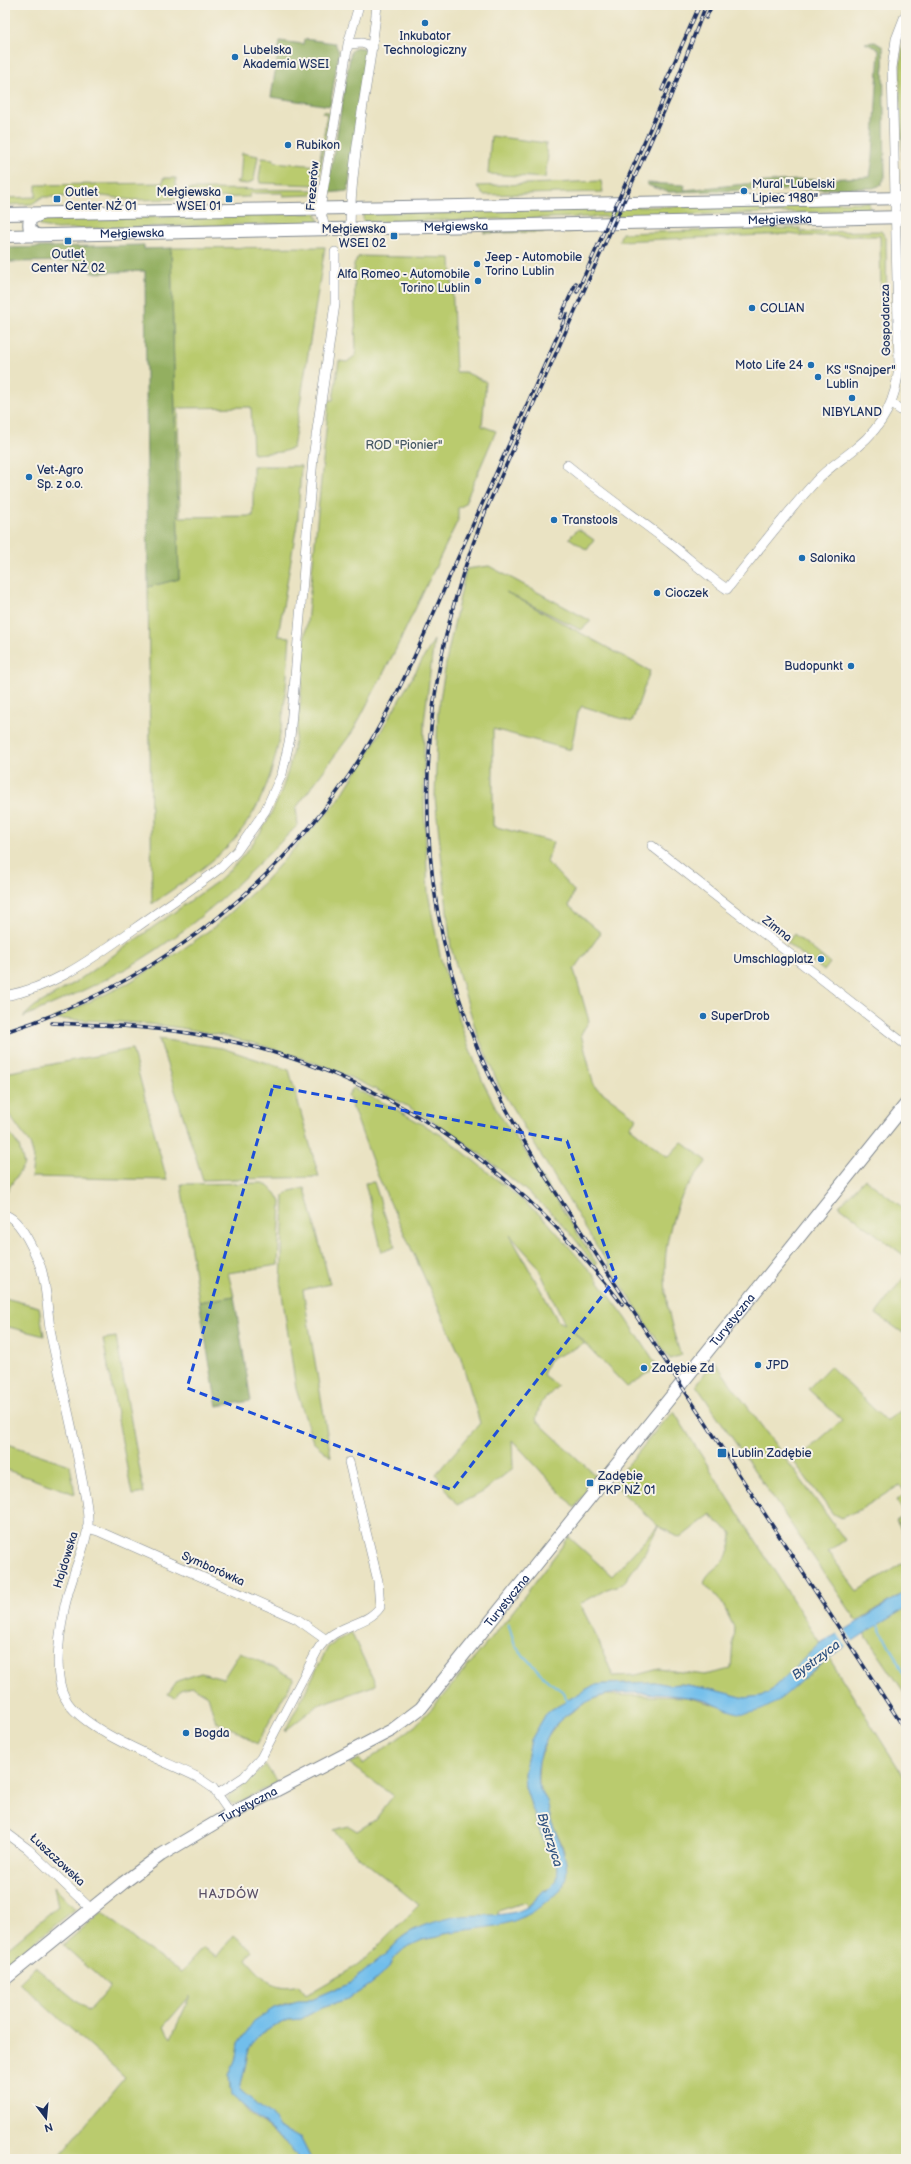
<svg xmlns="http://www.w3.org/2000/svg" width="911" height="2164" font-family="'Balsamiq Sans',sans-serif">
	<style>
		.green { fill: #bacb6e; stroke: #6a7d66; fill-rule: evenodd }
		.forest { fill: #93af61; stroke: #576f60 }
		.water { fill: #71beeb; stroke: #4676a4 }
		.pier { fill: #eae3c3 }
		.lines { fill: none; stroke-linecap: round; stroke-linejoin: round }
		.stream { stroke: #71beeb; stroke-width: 2 }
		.minor-casing { stroke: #828990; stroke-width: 10 }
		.major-casing { stroke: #828990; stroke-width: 14 }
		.minor { stroke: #fff; stroke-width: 9 }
		.major { stroke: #fff; stroke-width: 12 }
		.rail-casing { stroke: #1b2f5e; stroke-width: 3.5 }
		.rail { stroke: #f7f3e8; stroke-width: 2; stroke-dasharray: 6; stroke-linecap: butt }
		.marked { fill: none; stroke: #1d4ed8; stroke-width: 3; stroke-dasharray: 8 5; stroke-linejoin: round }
		.poi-dot { fill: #1f6fb2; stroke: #f7f3e8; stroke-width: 1.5 }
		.labels { text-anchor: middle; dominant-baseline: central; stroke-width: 4; stroke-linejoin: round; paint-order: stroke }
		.poi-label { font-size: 12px; fill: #1b2f5e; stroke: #f7f3e8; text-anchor: start }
		.street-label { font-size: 12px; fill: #1b2f5e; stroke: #f7f3e8 }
		.park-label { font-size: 12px; fill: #435662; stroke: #f7f3e8 }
		.water-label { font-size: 13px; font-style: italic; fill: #305381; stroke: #f7f3e8 }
		.neighbourhood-label { font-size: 13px; letter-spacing: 1px; fill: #5c5268; stroke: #f7f3e8 }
	</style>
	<rect width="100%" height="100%" fill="#f7f3e8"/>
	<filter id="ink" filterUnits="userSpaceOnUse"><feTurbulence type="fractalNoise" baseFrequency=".025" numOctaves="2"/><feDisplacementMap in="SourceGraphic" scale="8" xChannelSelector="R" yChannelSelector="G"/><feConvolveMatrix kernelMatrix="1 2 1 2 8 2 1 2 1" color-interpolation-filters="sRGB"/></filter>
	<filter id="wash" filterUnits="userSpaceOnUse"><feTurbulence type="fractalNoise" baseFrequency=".012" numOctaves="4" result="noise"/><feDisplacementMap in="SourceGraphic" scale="16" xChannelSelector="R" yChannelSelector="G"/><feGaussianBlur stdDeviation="0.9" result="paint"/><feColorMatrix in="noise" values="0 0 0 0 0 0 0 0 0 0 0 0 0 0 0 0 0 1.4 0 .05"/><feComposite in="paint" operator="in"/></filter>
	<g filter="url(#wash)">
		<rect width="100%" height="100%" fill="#eae3c3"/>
		<path class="green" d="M906 35V156L903 160C902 128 895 63 906 35Z
			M323 111 330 113 318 185 260 183 259 178 262 158 274 159V162L319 166 327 114 322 113Z
			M491 136 546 143V151L548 156 545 178 488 174Z
			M242 153 258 156 254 180 248 184 237 183 236 181H240Z
			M163 178H176V199L132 200 103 196 42 197 32 204 5 205V198L36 197V185L163 183Z
			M601 181 603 192 483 195 477 186Z
			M187 189 317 190 312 195 283 196V193H250V197L193 198 188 195Z
			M869 202 870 211 363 222V213Z
			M316 213 319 223 57 229 41 226 38 220Z
			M800 228V232L881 231 886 238 887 310H881L880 236H803L789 234 619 241 622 233Z
			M586 230 569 232 484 233V231Z
			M325 247 293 448 282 452 253 454 251 407 178 408 180 517 253 516V466H301L298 518 278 636 290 637C284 711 283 788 229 845 207 868 178 885 152 904L148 587 179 579 171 248Z
			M359 256 451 258 456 372H465L486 382 482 426 496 431 464 505 458 508V520L395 651 353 731 296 808 298 825C253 869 209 915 156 950 115 978 69 997 23 1017L35 1006 76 982 218 881C294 814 300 734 304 640L307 623 329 400H333L339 361 347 362 356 355 354 264Z
			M578 529 594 540 587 550 569 538Z
			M489 566 591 621 581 630 506 592 650 671 632 722 582 706 578 712 571 750 493 729V826L553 842 547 862 574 891 569 906 601 933 574 970 589 1021 581 1034 594 1086 637 1118 630 1127 668 1157 682 1142 707 1161C696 1175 683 1190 677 1207 658 1256 663 1307 681 1355L670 1359 662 1348 589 1234 499 1086 476 1031 451 948 435 797 438 711 448 652 466 569Z
			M434 640 424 723V800L428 893 440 956 465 1037 483 1082 499 1114 527 1154 597 1264 595 1266C586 1255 578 1242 569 1232 550 1210 527 1191 504 1173 417 1101 315 1053 204 1032 155 1022 103 1021 52 1019L125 985 176 954 218 924 263 883 339 799 373 745Z
			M794 934 830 963 824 971 818 966 823 960 820 957 814 964 787 943Z
			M159 1039 222 1048 289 1070 319 1177 203 1180Z
			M132 1049 167 1180 31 1177 34 1158 30 1144 5 1109V1073Z
			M353 1088 392 1107 445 1137 545 1219 597 1279 626 1318 658 1367 627 1387 571 1329 584 1344 549 1360 543 1375 558 1386 540 1404 536 1420 596 1476 575 1508 512 1440 513 1468 483 1492 457 1505 436 1474 480 1423 460 1355 377 1174 348 1095ZM510 1235 537 1265 565 1324 558 1321Z
			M5 1127 19 1146 24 1165 5 1194Z
			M865 1179 906 1210V1257L839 1206Z
			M374 1182 395 1247 382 1252 365 1183Z
			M264 1183 276 1193 281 1202 278 1265 228 1273 234 1296 199 1302 181 1184Z
			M305 1188 330 1284 303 1290 331 1457 313 1442 296 1389 281 1287 284 1196 290 1191Z
			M906 1274V1335L876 1314Z
			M5 1298 39 1307 44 1336 5 1326Z
			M116 1337 144 1493 132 1495 103 1339Z
			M714 1361 845 1540 828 1552 857 1591 906 1561V1591L857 1621 696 1385Z
			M830 1366 886 1421 906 1407V1538L896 1521 905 1515 896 1500 906 1494 900 1485 861 1509 841 1518 833 1514 794 1462 842 1420 808 1389Z
			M674 1412 820 1643 772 1690 761 1696 745 1698 710 1689 681 1684 669 1685 654 1682 606 1684 594 1685 547 1712 531 1740 524 1773 525 1787 539 1829 557 1862 559 1874 557 1880 551 1888 545 1890 527 1907 526 1902 498 1911V1915C463 1917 411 1918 389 1951L353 1981 307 2001 287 2003 274 2008 245 2034 238 2044 236 2058 229 2075 230 2090 248 2112 288 2145 298 2159H57L125 2077 19 1983 35 1967 89 2011 110 1987 63 1945 102 1912 142 1946 181 1972 203 1948 217 1956 234 1935 252 1951 246 1959C261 1976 274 1992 298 1985L306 1995 353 1968 367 1957 419 1905 359 1857 333 1830 349 1826 357 1831 375 1820 393 1796 349 1763 359 1759 363 1764 415 1726 443 1696 507 1619 569 1537 612 1576 658 1526 621 1491 615 1481 662 1423ZM711 1514 717 1523 732 1533C731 1543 730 1553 723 1561 717 1568 706 1573 704 1583L722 1603 734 1627 731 1669 705 1675 659 1669 636 1675 613 1676 598 1640 580 1604 607 1589 623 1584 645 1553 658 1526 680 1538ZM190 1996V1997L171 2038 163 2027Z
			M5 1443 70 1465 75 1494 7 1470 5 1475Z
			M906 1608V1695L864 1633Z
			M351 1632 376 1685 318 1705 285 1731 328 1647Z
			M240 1652 294 1678 257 1744 235 1730 216 1722 208 1696 193 1687 180 1690 175 1698 168 1694 177 1681 201 1673 223 1679Z
			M829 1658 906 1780V2159H311L301 2139 279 2127 271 2116 240 2090 248 2053 252 2042 260 2034 287 2020 301 2019 321 2008 348 1999 370 1985 389 1968 392 1960 405 1948 422 1940 438 1937 444 1933 505 1923 560 1891 564 1850 551 1821 547 1802 538 1785V1776L539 1762 547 1737 560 1720 588 1701 606 1695 686 1697 726 1708 775 1702Z
			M265 1764 277 1782 236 1804 230 1803 229 1796 254 1777Z
			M54 1887 75 1909 5 1966V1950L58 1906Z"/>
		<path class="forest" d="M304 39 335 43 339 52 330 106 271 97 280 41 303 44Z
			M875 42 883 47 885 176 881 185 873 188 668 192 647 185V183L685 185 684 190 777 181 870 177 873 157 879 49 865 43Z
			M356 47 363 48 367 53 348 191 327 193 351 51Z
			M144 245V249L171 248 179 579 148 587 145 271 91 273 90 261 5 262 6 248Z
			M234 1296 251 1401 217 1406 199 1302Z"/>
		<path class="water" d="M906 1591V1608C876 1626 846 1644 818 1666 797 1682 777 1709 750 1713 735 1716 717 1704 703 1700 684 1695 624 1690 605 1695 587 1700 568 1712 554 1726 549 1732 546 1740 543 1747 539 1759 536 1773 538 1785 540 1791 544 1795 547 1801 549 1807 549 1815 551 1821 559 1842 576 1869 560 1891 557 1894 552 1896 549 1899 541 1906 533 1913 523 1917 502 1928 468 1929 444 1933L438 1937 422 1940 405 1948 392 1960 389 1968 370 1985 348 1999 321 2008 301 2019 287 2020 260 2034 253 2042 248 2053 240 2090 271 2116 279 2127 301 2139 311 2159H298L288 2145 231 2095 229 2075 236 2058 238 2044 254 2021 274 2008 298 2001H307L353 1981 389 1951C402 1931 432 1921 455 1917 476 1913 508 1919 527 1907 534 1903 539 1895 544 1890L546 1891 557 1880 558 1868 550 1846 545 1843 539 1829 525 1787 524 1773 531 1740 547 1712 594 1685 606 1684 654 1682 669 1685 681 1684 710 1689 745 1698 761 1696 772 1690 820 1643 847 1629Z"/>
		<path class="pier" d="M844 1628 854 1643 847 1648 836 1631Z"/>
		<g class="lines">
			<path class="stream" d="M877 1622 906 1678
				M508 1623 515 1645 520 1652 548 1681 562 1691 568 1701"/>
		</g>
	</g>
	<g filter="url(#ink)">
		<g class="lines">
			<defs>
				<path id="minor" d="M348 44 362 43 373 47
					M182 196 187 205 195 210
					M325 228 320 209 322 197 348 44 359 5
					M350 228C351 153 370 79 377 5
					M891 403 906 414
					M567 465C601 493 637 518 672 545 691 560 707 576 727 589 756 553 784 516 815 482 827 468 843 459 857 447 884 425 896 400 899 366L892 68 896 39 906 13
					M652 846 906 1045
					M5 996C57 986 91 959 134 929 162 909 191 890 219 869L237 851 265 811 282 774 290 738 313 458 335 304V252
					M5 1215C21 1219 35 1253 41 1268 48 1291 47 1317 52 1340 62 1387 74 1433 82 1480 85 1495 89 1511 88 1526 86 1544 78 1560 73 1577 63 1605 50 1671 65 1698 82 1731 163 1760 197 1777L213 1788 231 1814
					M87 1528 98 1531 297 1619 325 1639
					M218 1794 244 1777 261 1758 317 1651C333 1623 367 1627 380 1607L378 1581 349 1462
					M5 1832 28 1849 91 1909"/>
				<g id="major">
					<path d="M5 214 906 198"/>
					<path d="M37 235C30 232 28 227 30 219L41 214"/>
					<path id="s1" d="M5 236 906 217"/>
					<path id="s2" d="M5 1979 123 1883 161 1855 225 1817 392 1730 421 1708 906 1104"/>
				</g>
			</defs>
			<use href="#minor" class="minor-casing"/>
			<use href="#major" class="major-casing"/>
			<use href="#minor" class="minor"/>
			<use href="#major" class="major"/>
			<defs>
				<path id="rail" d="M706 5 670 98 486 510C414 686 405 875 479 1052 498 1097 522 1139 547 1179L906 1731
					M706 18 712 5
					M662 90 698 9
					M577 292 670 84
					M560 318 576 283
					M52 1023C98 1025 143 1026 188 1033 370 1062 512 1160 622 1304
					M5 1032C161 983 293 875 375 734 408 676 433 614 460 553 496 473 532 394 567 314"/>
			</defs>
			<use href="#rail" class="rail-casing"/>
			<use href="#rail" class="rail"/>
		</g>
	</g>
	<path class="marked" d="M273 1086 567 1141 616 1278 452 1490 187 1388Z"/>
	<g class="poi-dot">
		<circle cx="425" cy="23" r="4"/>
		<circle cx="235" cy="57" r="4"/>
		<circle cx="288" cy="145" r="4"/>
		<circle cx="744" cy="191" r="4"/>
		<rect x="53" y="195" width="8" height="8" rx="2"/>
		<rect x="225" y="195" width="8" height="8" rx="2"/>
		<rect x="390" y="232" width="8" height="8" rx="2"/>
		<rect x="64" y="237" width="8" height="8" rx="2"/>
		<circle cx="477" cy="264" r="4"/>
		<circle cx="478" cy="281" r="4"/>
		<circle cx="752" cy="308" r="4"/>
		<circle cx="811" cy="365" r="4"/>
		<circle cx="818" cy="377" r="4"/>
		<circle cx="852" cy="398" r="4"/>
		<circle cx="29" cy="477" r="4"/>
		<circle cx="554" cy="520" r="4"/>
		<circle cx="802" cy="558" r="4"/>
		<circle cx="657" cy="593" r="4"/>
		<circle cx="851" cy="666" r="4"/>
		<circle cx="821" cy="959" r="4"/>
		<circle cx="703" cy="1016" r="4"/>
		<circle cx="758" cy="1365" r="4"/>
		<circle cx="644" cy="1368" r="4"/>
		<rect x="717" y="1448" width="10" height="10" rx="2"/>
		<rect x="586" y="1479" width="8" height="8" rx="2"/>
		<circle cx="186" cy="1733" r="4"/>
	</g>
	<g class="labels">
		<g class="poi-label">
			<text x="425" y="36" text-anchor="middle">Inkubator<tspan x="425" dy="14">Technologiczny</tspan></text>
			<text x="243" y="50">Lubelska<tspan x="243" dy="14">Akademia WSEI</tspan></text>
			<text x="296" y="145">Rubikon</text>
			<text x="752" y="184">Mural "Lubelski<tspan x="752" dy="14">Lipiec 1980"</tspan></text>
			<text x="65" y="192">Outlet<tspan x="65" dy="14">Center NŻ 01</tspan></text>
			<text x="221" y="192" text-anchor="end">Mełgiewska<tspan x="221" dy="14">WSEI 01</tspan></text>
			<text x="386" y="229" text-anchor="end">Mełgiewska<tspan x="386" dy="14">WSEI 02</tspan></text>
			<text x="68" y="254" text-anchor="middle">Outlet<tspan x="68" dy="14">Center NŻ 02</tspan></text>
			<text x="485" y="257">Jeep - Automobile<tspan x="485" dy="14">Torino Lublin</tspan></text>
			<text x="470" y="274" text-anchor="end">Alfa Romeo - Automobile<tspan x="470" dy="14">Torino Lublin</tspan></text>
			<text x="760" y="308">COLIAN</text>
			<text x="803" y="365" text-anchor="end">Moto Life 24</text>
			<text x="826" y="370">KS "Snajper"<tspan x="826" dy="14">Lublin</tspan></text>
			<text x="852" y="412" text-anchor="middle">NIBYLAND</text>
			<text x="37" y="470">Vet-Agro<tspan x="37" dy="14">Sp. z o.o.</tspan></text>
			<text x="562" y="520">Transtools</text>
			<text x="810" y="558">Salonika</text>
			<text x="665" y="593">Cioczek</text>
			<text x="843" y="666" text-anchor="end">Budopunkt</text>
			<text x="813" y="959" text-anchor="end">Umschlagplatz</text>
			<text x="711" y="1016">SuperDrob</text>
			<text x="766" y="1365">JPD</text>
			<text x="652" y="1368">Zadębie Zd</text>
			<text x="731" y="1453">Lublin Zadębie</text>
			<text x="598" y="1476">Zadębie<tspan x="598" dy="14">PKP NŻ 01</tspan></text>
			<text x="194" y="1733">Bogda</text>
		</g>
		<g class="street-label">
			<text transform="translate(313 186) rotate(-85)">Frezerów</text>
			<text stroke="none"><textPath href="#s1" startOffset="775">Mełgiewska</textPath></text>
			<text stroke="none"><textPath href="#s1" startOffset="451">Mełgiewska</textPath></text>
			<text stroke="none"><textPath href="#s1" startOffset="127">Mełgiewska</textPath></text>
			<text transform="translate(886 320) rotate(-91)">Gospodarcza</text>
			<text transform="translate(777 929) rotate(38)">Zimna</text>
			<text stroke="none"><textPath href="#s2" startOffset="996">Turystyczna</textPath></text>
			<text transform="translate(66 1560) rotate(-73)">Hajdowska</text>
			<text transform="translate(213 1569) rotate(24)">Symborówka</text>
			<text stroke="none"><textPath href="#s2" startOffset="636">Turystyczna</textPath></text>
			<text stroke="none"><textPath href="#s2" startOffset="300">Turystyczna</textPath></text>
			<text transform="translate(57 1860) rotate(43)">Łuszczowska</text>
		</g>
		<g class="park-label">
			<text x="404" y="445">ROD "Pionier"</text>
		</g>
		<g class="water-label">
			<text transform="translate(816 1660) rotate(-37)">Bystrzyca</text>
			<text transform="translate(550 1840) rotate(72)">Bystrzyca</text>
		</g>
		<g class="neighbourhood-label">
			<text x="229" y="1894">HAJDÓW</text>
		</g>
	</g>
	<rect width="911" height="2164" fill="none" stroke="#f7f3e8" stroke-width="20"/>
	<g transform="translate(46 2118) rotate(164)" stroke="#f7f3e8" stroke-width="3" paint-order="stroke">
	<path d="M0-3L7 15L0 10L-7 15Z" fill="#1b2f5e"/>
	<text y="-6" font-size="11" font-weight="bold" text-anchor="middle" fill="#1b2f5e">N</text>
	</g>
</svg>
